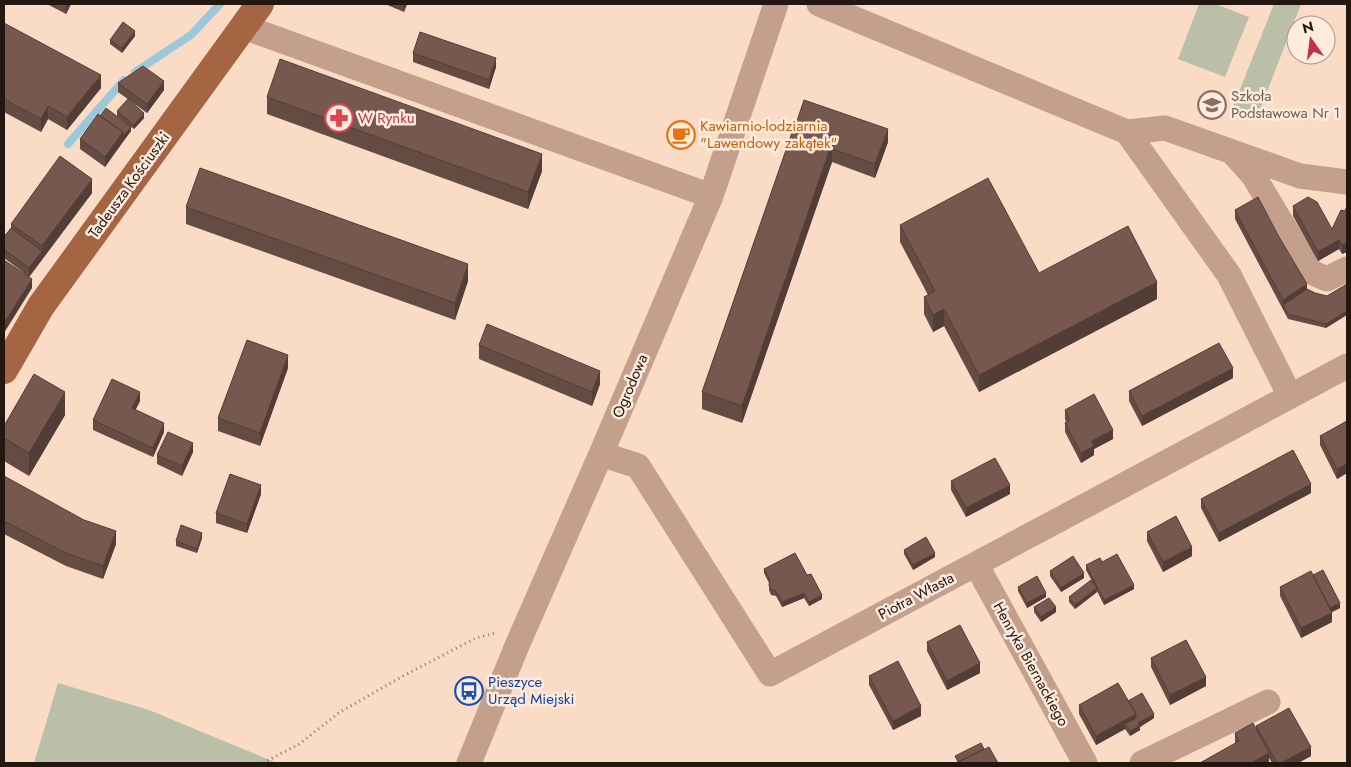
<svg xmlns="http://www.w3.org/2000/svg" width="1351" height="767" font-family="Jost,sans-serif">
	<style>
		.green { fill: #bcbfa7 }
		.lines { fill: none; stroke-linecap: round; stroke-linejoin: round }
		.stream { stroke: #9dc8db; stroke-width: 8 }
		.path { stroke: #8a7768; stroke-width: 3; stroke-dasharray: 1 4; stroke-linecap: butt }
		.minor { stroke: #c39f8c; stroke-width: 25 }
		.major { stroke: #a56542; stroke-width: 28 }
		.wall { fill: #654c43 }
		.shaded-wall { fill: #533e37 }
		.building { fill: #76584e; stroke: #533e37 }
		.labels { text-anchor: middle; dominant-baseline: central; stroke-width: 5; stroke-linejoin: round; paint-order: stroke }
		.education-label { font-size: 15px; fill: #785e54; stroke: #fdebde; text-anchor: start }
		.health-label { font-size: 15px; fill: #be3a42; stroke: #fdebde; text-anchor: start }
		.food-label { font-size: 15px; fill: #c56008; stroke: #fdebde; text-anchor: start }
		.street-label { font-size: 15px; fill: #221810; stroke: #fdebde }
		.transit-label { font-size: 15px; fill: #164399; stroke: #fdebde; text-anchor: start }
	</style>
	<rect width="100%" height="100%" fill="#f9dbc6"/>
	<path class="green" d="M1199 4H1215L1249 17 1225 77 1178 59Z
		M1274 4H1301L1256 120 1232 109Z
		M58 683 149 710 277 763H34Z"/>
	<g class="lines">
		<path class="stream" d="M135 72 191 35 220 4
			M68 144 124 80"/>
		<path class="path" d="M263 763 299 744 340 712 403 676 476 638 495 633"/>
		<path class="minor" d="M819 4 1127 132 1229 275 1290 396
			M244 27 711 196
			M1127 132 1165 128 1300 176 1347 182
			M1234 154 1253 175 1311 272 1327 279 1347 269
			M601 454 638 466 770 674 1347 366
			M976 564 1085 763
			M469 763 516 648 601 454 711 196 776 4
			M1142 763 1268 702"/>
		<path class="major" d="M4 370 41 306 260 4"/>
	</g>
	<path class="wall" d="M47 4H71L66 14Z
		M385 4H407L404 12Z
		M4 23 101 88 67 130 48 119 41 132 4 112Z
		M135 36 122 53 110 44V40Z
		M413 53 496 67 489 89 413 62Z
		M118 83 164 90 147 113 118 92Z
		M267 97 542 171 528 209 267 114Z
		M117 111 144 118 134 129 131 127V131L105 167 80 149V139L100 116 127 124 117 116Z
		M796 124 888 142 875 178 832 162 742 423 702 409V392Z
		M92 193 29 277 32 288 24 273 4 258V237L11 228V224Z
		M1293 206 1332 229 1345 211 1347 206V252L1342 254 1339 249 1318 261 1293 216Z
		M186 207 468 281 455 320 186 224Z
		M1235 210 1279 237 1307 289 1315 293 1327 296 1326 328 1288 319 1235 219Z
		M900 225 1039 273 1157 299 979 392 944 326 933 332 924 314V297L928 295 900 242Z
		M479 345 600 384 592 406 479 359Z
		M288 368 260 446 218 431V418Z
		M1233 378 1142 426 1129 401V391Z
		M140 401 135 410 164 432 153 457 93 430V420Z
		M1065 410 1113 439 1094 449V455L1081 463 1065 432V423L1066 422 1065 419Z
		M65 415 29 476 4 461V426Z
		M1347 421V473L1337 479 1320 445V436Z
		M193 452 182 476 157 464V455Z
		M4 476 116 544 103 579 66 566 4 534Z
		M951 481 1010 494 966 517 951 490Z
		M1311 493 1219 542 1201 508V499Z
		M261 494 247 533 216 523V513Z
		M1147 532 1192 556 1163 572 1147 541Z
		M202 538 197 553 176 546V541Z
		M904 550 935 557 913 570 904 554Z
		M1102 562 1134 589 1104 605 1097 591V592L1075 609 1069 602V597L1092 581 1086 570V565Z
		M764 569 807 575 822 599 809 606 804 598 782 607 776 596 771 595 769 590V583L764 573Z
		M1050 571 1084 578 1061 592 1050 576Z
		M1313 575 1340 608 1332 612V622L1301 638 1280 596V587Z
		M1018 587 1046 597 1027 608 1018 591Z
		M1034 607 1056 612 1041 622 1034 612Z
		M927 642 980 673 947 690 927 651Z
		M1151 658 1206 686 1170 705 1151 667Z
		M869 676 921 716 893 730 869 685Z
		M1128 701 1154 718 1140 727V730L1130 736 1125 729 1096 745 1079 714V705Z
		M1256 726 1311 756 1298 763H1272L1269 758V762L1267 763H1200L1235 744V733L1256 729Z"/>
	<path class="shaded-wall" d="M66 4H71L66 14Z
		M404 4H407L404 12Z
		M135 31V36L122 53V48Z
		M496 58V67L489 89V80Z
		M101 75V88L67 130V117Z
		M164 81V90L147 113V104Z
		M48 106V119L41 132V119Z
		M144 113V118L134 129V125Z
		M131 127V131L123 141V137Z
		M888 129V142L875 178V164Z
		M123 132V141L105 167V157Z
		M834 137V150L832 149V162L742 423V406Z
		M542 154V171L528 209V192Z
		M92 179V193L29 277V268L42 251V246Z
		M1339 240V249L1318 261V252Z
		M1347 243V252L1342 254V245Z
		M468 264V281L455 320V303Z
		M32 279V288L4 333V323Z
		M1157 282V299L979 392V375Z
		M1307 284V294L1283 305V300Z
		M944 309V326L933 332V315Z
		M1347 311V315L1326 328V324Z
		M288 355V368L260 446V433Z
		M1233 368V378L1142 426V416Z
		M600 371V384L592 406V392Z
		M65 392V415L29 476V453Z
		M140 392V401L132 417V408Z
		M164 423V432L153 457V448Z
		M1113 430V439L1094 449V455L1081 463V453L1092 441Z
		M193 443V452L182 476V466Z
		M1347 464V473L1337 479V469Z
		M1311 484V493L1219 542V533Z
		M261 485V494L247 533V524Z
		M1010 485V494L966 517V508Z
		M116 531V544L103 579V566Z
		M202 533V538L197 553V549Z
		M1192 547V556L1163 572V562Z
		M935 553V557L913 570V565Z
		M1084 573V578L1061 592V588Z
		M1134 585V589L1104 605V600Z
		M1097 588V592L1075 609V605Z
		M804 593V598L782 607V602Z
		M1046 593V597L1027 608V603Z
		M822 595V599L809 606V602Z
		M1340 603V608L1328 614V609Z
		M1056 607V612L1041 622V617Z
		M1332 613V622L1301 638V628Z
		M980 663V673L947 690V681Z
		M1206 677V686L1170 705V695Z
		M921 706V716L893 730V721Z
		M1136 714V723L1125 724V729L1096 745V736Z
		M1154 714V718L1140 727V730L1130 736V731L1138 723Z
		M1311 747V756L1298 763H1281Z
		M1269 753V762L1267 763H1251Z"/>
	<path class="building" d="M123 22 135 31 122 48 110 40Z
		M4 23 101 75 67 117 48 106 41 119 4 99Z
		M420 32 496 58 489 80 413 53Z
		M280 59 542 154 528 192 267 97Z
		M143 66 164 81 147 104 118 83Z
		M128 99 144 113 134 125 117 111Z
		M804 100 888 129 875 164 832 149 834 141V137L796 124Z
		M106 108 131 127 123 137V132L100 116Z
		M98 114 123 132 105 157 80 139Z
		M795 124 834 137 742 406 702 392Z
		M60 156 92 179 42 246 11 224Z
		M200 168 468 264 455 303 186 207Z
		M988 178 1039 273 1128 226 1157 282 979 375 944 309 933 315 924 297 935 291 900 225Z
		M1258 197 1279 237 1307 284 1283 300 1235 210Z
		M1308 197 1317 202 1332 229 1341 210 1345 211 1347 206V243L1342 245 1339 240 1318 252 1293 206Z
		M11 228 42 251 29 268 4 249V237Z
		M4 260 32 279 4 323Z
		M1347 284V311L1326 324 1288 314 1283 305 1307 289 1315 293 1327 296Z
		M487 324 600 371 592 392 479 345Z
		M247 340 288 355 260 433 218 418Z
		M1219 343 1233 368 1142 416 1129 391Z
		M34 374 65 392 29 453 4 438V426Z
		M112 379 140 392 132 408 164 423 153 448 93 420Z
		M1094 394 1113 430 1092 441 1094 446 1081 453 1065 423 1070 420 1065 410Z
		M1347 421V464L1337 469 1320 436Z
		M168 432 193 443 182 466 157 455Z
		M1293 450 1311 484 1219 533 1201 499Z
		M995 458 1010 485 966 508 951 481Z
		M230 474 261 485 247 524 216 513Z
		M4 476 84 520 116 531 103 566 66 553 4 521Z
		M1176 516 1192 547 1163 562 1147 532Z
		M181 525 202 533 197 549 176 541Z
		M926 537 935 553 913 565 904 550Z
		M795 553 807 575 811 574 822 595 809 602 804 593 782 602 776 591 771 590 769 585 770 580 764 569Z
		M1117 554 1134 585 1104 600 1086 565 1100 558 1102 562Z
		M1073 556 1084 573 1061 588 1050 571Z
		M1323 570 1340 603 1330 608 1313 575Z
		M1311 571 1332 613 1301 628 1280 587Z
		M1037 576 1046 593 1027 603 1018 587Z
		M1091 580 1097 588 1075 605 1069 597Z
		M1049 598 1056 607 1041 617 1034 607Z
		M960 625 980 663 947 681 927 642Z
		M1186 640 1206 677 1170 695 1151 658Z
		M898 661 921 706 893 721 869 676Z
		M1118 683 1136 714 1096 736 1079 705Z
		M1142 693 1154 714 1138 723 1140 726 1130 731 1125 724 1136 718V714L1128 701Z
		M1289 708 1311 747 1281 763H1277L1256 726Z
		M1253 723 1269 753 1251 763H1200L1239 741 1235 733Z
		M981 743 984 749 958 762 955 756Z
		M989 747 998 763H956Z"/>
	<defs>
		<symbol id="school-ring" viewBox="-11 -11 22 22"><circle r="9.5" fill="#fdebde" stroke="#8d6e63" stroke-width="1.5"/><path d="M0-5L7-2L0 1L-7-2ZM-4 1L0 2.5L4 1V4Q0 6-4 4Z" fill="#8d6e63"/></symbol>
		<symbol id="pharmacy-ring" viewBox="-11 -11 22 22"><circle r="9.5" fill="#fdebde" stroke="#e0444e" stroke-width="1.5"/><path d="M-2-6h4v4h4v4h-4v4h-4v-4h-4v-4h4Z" fill="#e0444e"/></symbol>
		<symbol id="cafe-ring" viewBox="-11 -11 22 22"><circle r="9.5" fill="#fdebde" stroke="#e8710a" stroke-width="1.5"/><path d="M-5.5-4.5H6V0H3Q3 3.5 0 3.5H-2.5Q-5.5 3.5-5.5 0ZM3-3.2v2h1.7v-2ZM-6 4.5H4V6H-6Z" fill="#e8710a"/></symbol>
		<symbol id="bus-ring" viewBox="-11 -11 22 22"><circle r="9.5" fill="#fdebde" stroke="#1a4fb4" stroke-width="1.5"/><path d="M-5-6H5V4H4V6H2V4H-2V6H-4V4H-5ZM-3.5-4V0h7V-4ZM-3.5 1.2v1.5H-2V1.2ZM2 1.2v1.5H3.5V1.2Z" fill="#1a4fb4"/></symbol>
	</defs>
	<g fill-rule="evenodd">
		<use href="#school-ring" x="1196" y="89" width="32" height="32"/>
		<use href="#pharmacy-ring" x="323" y="102" width="32" height="32"/>
		<use href="#cafe-ring" x="665" y="119" width="32" height="32"/>
		<use href="#bus-ring" x="453" y="675" width="32" height="32"/>
	</g>
	<g class="labels">
		<g class="education-label">
			<text x="1231" y="96">Szkoła<tspan x="1231" dy="17">Podstawowa Nr 1</tspan></text>
		</g>
		<g class="health-label">
			<text x="358" y="118">W Rynku</text>
		</g>
		<g class="food-label">
			<text x="700" y="126">Kawiarnio-lodziarnia<tspan x="700" dy="17">"Lawendowy zakątek"</tspan></text>
		</g>
		<g class="street-label">
			<text transform="translate(129 185) rotate(-54)">Tadeusza Kościuszki</text>
			<text transform="translate(630 386) rotate(-67)">Ogrodowa</text>
			<text transform="translate(916 596) rotate(-28)">Piotra Własta</text>
			<text transform="translate(1031 664) rotate(61)">Henryka Biernackiego</text>
		</g>
		<g class="transit-label">
			<text x="488" y="682">Pieszyce<tspan x="488" dy="17">Urząd Miejski</tspan></text>
		</g>
	</g>
	<rect width="1351" height="767" fill="none" stroke="#221810" stroke-width="10"/>
	<g transform="translate(1311 40) rotate(346)"><circle r="24" fill="#fdebde" stroke="#a5978c"/>
	<path d="M0-4L9 19L0 12L-9 19Z" fill="#c13141"/>
	<text y="-8" font-size="14" font-weight="bold" text-anchor="middle" fill="#221810">N</text>
	</g>
</svg>
